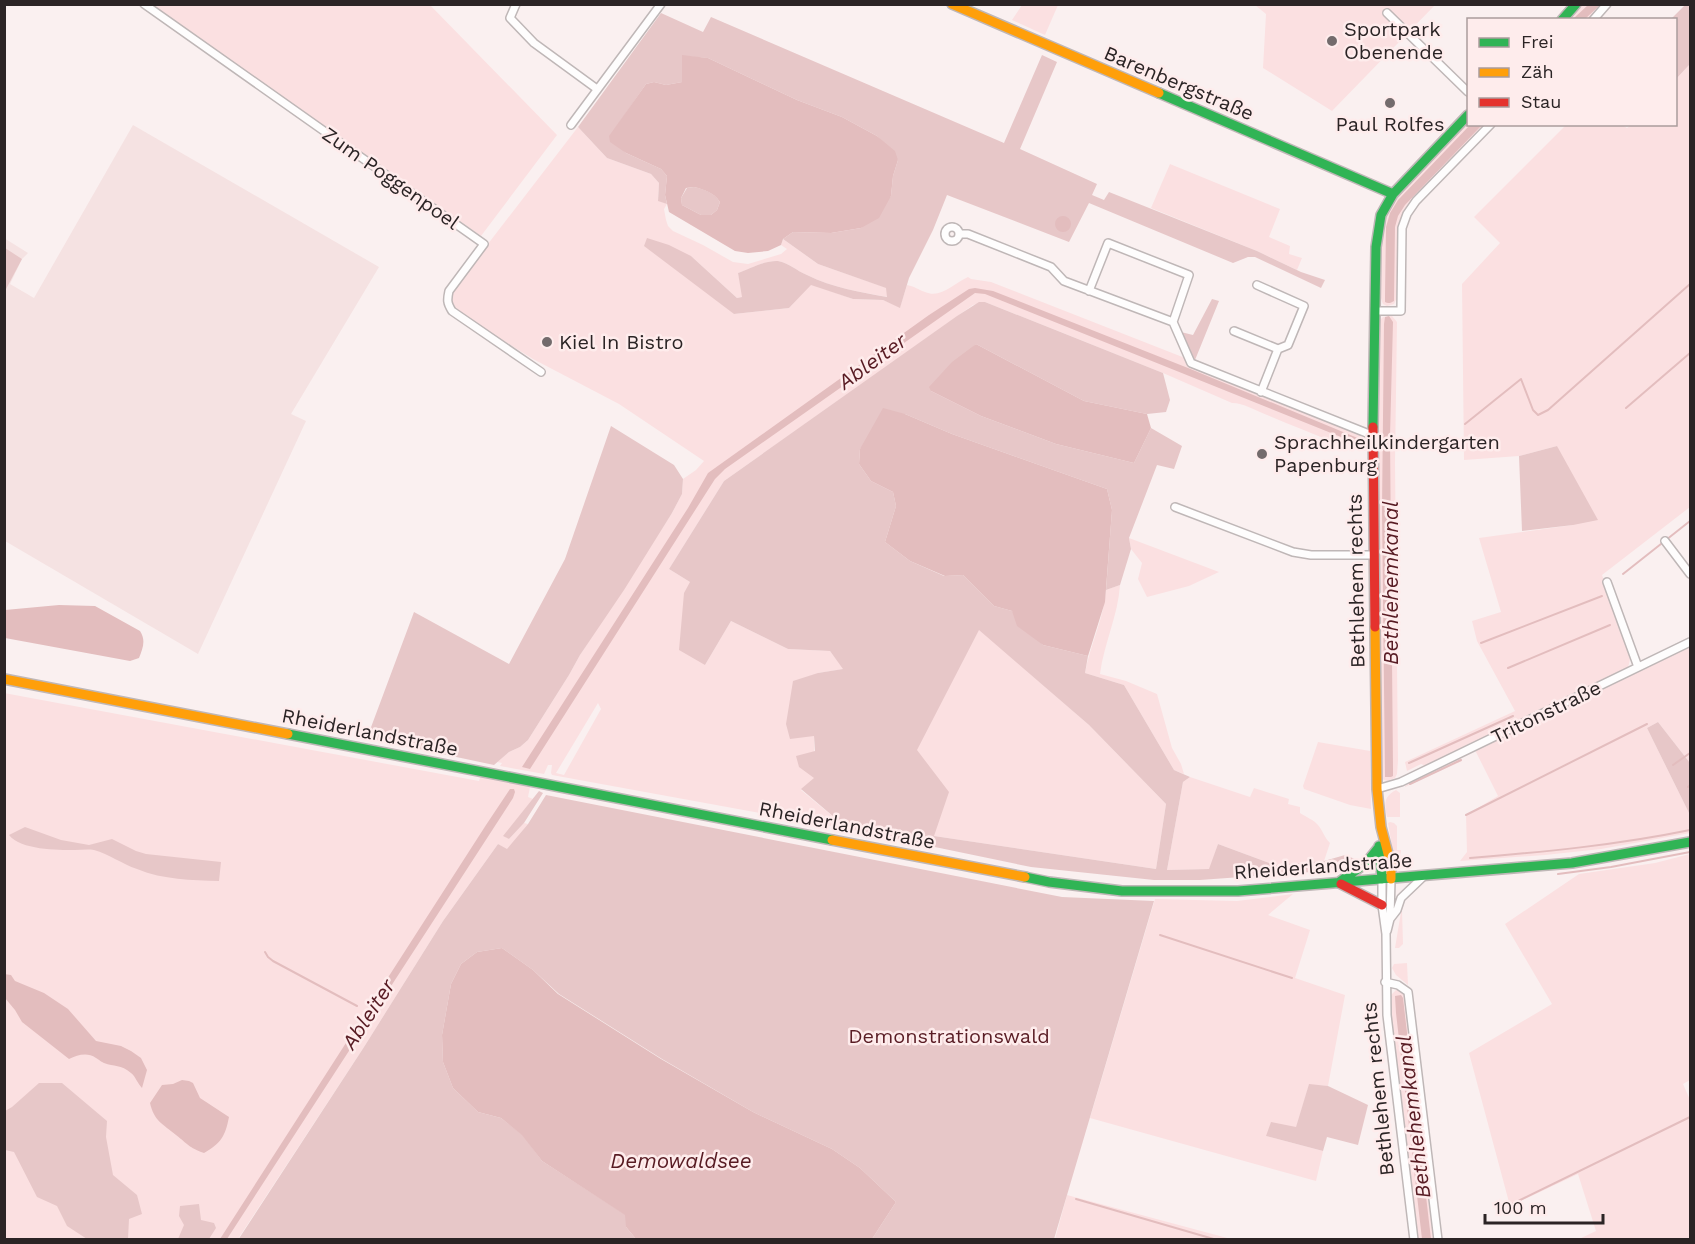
<svg xmlns="http://www.w3.org/2000/svg" width="1695" height="1244" font-family="'Work Sans',sans-serif">
	<style>
		.built { fill: #f5e2e2 }
		.green { fill: #fbe0e1; fill-rule: evenodd }
		.forest { fill: #e7c7c8; fill-rule: evenodd }
		.water { fill: #e3bdbe; fill-rule: evenodd }
		.lines { fill: none; stroke-linecap: round; stroke-linejoin: round }
		.stream { stroke: #e3bdbe; stroke-width: 2 }
		.street-casing { stroke: #bfb7b7; stroke-width: 10 }
		.fast-casing { stroke: #bfb7b7; stroke-width: 12 }
		.slow-casing { stroke: #bfb7b7; stroke-width: 12 }
		.jam-casing { stroke: #bfb7b7; stroke-width: 12 }
		.street { stroke: #fefdfd; stroke-width: 7 }
		.fast { stroke: #30b455; stroke-width: 9 }
		.slow { stroke: #ff9f0a; stroke-width: 9 }
		.jam { stroke: #e5322d; stroke-width: 9 }
		.poi-dot { fill: #736b6c; stroke: #feecec; stroke-width: 2 }
		.labels { text-anchor: middle; dominant-baseline: central; stroke-width: 5; stroke-linejoin: round; paint-order: stroke }
		.poi-label { font-size: 20px; fill: #2b2425; stroke: #feecec; text-anchor: start }
		.street-label { font-size: 20px; fill: #2b2425; stroke: #feecec }
		.park-label { font-size: 20px; fill: #5a1d25; stroke: #feecec }
		.water-label { font-size: 21px; font-style: italic; fill: #581b23; stroke: #feecec }
	</style>
	<rect width="100%" height="100%" fill="#faf0f0"/>
	<path class="built" d="M133 125 379 267 291 414 306 421 198 654 5 541 4 238 28 253 22 259 10 284 34 298Z"/>
	<path class="green" d="M152 5H430L557 135 481 236Z
		M1022 5H1058L1045 35 1012 20Z
		M1255 5H1435L1332 111 1263 68 1266 14Z
		M1580 5H1603L1589 19 1566 20Z
		M1690 64V507L1602 575 1631 655 1628 668 1426 766 1421 764 1407 771 1405 762 1515 711 1477 641 1472 621 1501 612 1479 538 1573 525 1557 446 1519 456 1464 460 1462 284 1500 243 1474 217 1566 125H1622L1627 128 1631 125 1676 124V79Z
		M1468 121V124L1487 125 1402 218 1398 295 1394 304 1387 306 1383 304C1376 289 1380 237 1385 219 1386 213 1389 207 1392 202Z
		M578 127 607 158 651 174 659 183 658 200 667 204 664 209 666 220 668 226 673 231 703 245 733 262 748 264 781 254 787 249 781 245 783 239 818 264 887 288 888 297C860 292 833 288 807 275 797 271 789 263 778 261 766 260 750 269 738 273L743 297 737 298 691 256 734 314 789 308 811 284 853 299 883 300 900 307 907 285C916 287 917 289 925 292 941 299 954 283 968 277L971 279 991 282 1185 358 1368 436V448L1365 451 1345 443 1338 444C1314 434 1290 425 1267 415 1254 410 1244 403 1232 403L1163 373 985 302 973 305 724 481 669 569 690 582 705 665 731 621 788 649 830 651 844 669 818 673 814 736 815 778 801 790 848 829 552 775 551 773 552 765H548L544 774 500 766 502 763 497 762 509 752 520 747 528 740 569 675 580 655 672 513 682 494 683 479 696 470 704 461 619 404 533 359 452 309 449 303 451 292ZM598 703 601 709 564 775 556 773Z
		M1170 164 1280 209 1269 237 1290 246 1289 254 1302 258 1297 270 1257 251 1151 208Z
		M1392 316 1397 322 1395 463 1398 761 1397 774 1395 778 1387 781 1382 779 1380 775 1377 535 1379 321 1383 317Z
		M1129 538 1219 572 1189 586 1147 597 1138 579 1142 563 1131 549Z
		M1120 585C1118 616 1104 643 1100 674L1126 681 1157 694 1172 748 1181 764 1184 774 1174 770 1124 685 1085 673C1090 645 1104 618 1106 590Z
		M979 629 1089 725 1166 804 1156 869 934 836 916 750Z
		M1690 646V763L1658 722 1647 728 1690 815V833L1601 849 1545 855 1460 861 1467 852 1466 815 1498 796 1475 750Z
		M4 693 479 781 481 775 528 784 530 787 528 797 533 799 504 836 509 839 524 823 528 824 507 850 498 844 443 921 364 1047 238 1239H5Z
		M1318 742 1370 751 1371 809 1350 805 1304 789 1303 786Z
		M1460 757 1462 761 1405 787V786L1408 784 1407 782Z
		M1190 777 1250 797 1254 788 1289 799 1288 804 1300 807V813C1306 817 1314 820 1318 825 1323 831 1324 837 1330 843L1324 861 1275 865 1218 844 1210 869 1167 870 1183 782Z
		M1396 790 1400 793V817H1387C1384 804 1384 796 1396 790Z
		M1390 822 1394 823 1397 826V850H1401L1400 861 1395 862 1394 858 1388 823Z
		M1690 854V1080L1683 1084 1690 1100V1239H1579L1596 1231 1578 1174 1510 1206 1469 1053 1552 1004 1505 924 1579 874 1655 863Z
		M1293 894 1268 915 1310 930 1295 978 1345 995 1328 1086 1309 1085 1296 1128 1266 1136 1323 1151 1316 1181 1090 1118 1155 899 1237 901Z
		M1406 897 1402 910 1403 944 1399 948H1395L1402 906Z
		M1407 963 1408 985 1396 975 1392 968 1394 964Z
		M1396 990 1402 991 1406 994 1436 1239H1417L1390 1010V996Z
		M1067 1195 1231 1239H1055Z"/>
	<path class="forest" d="M1686 4 1690 5V64L1676 79V20L1671 19Z
		M661 13 703 32 711 17 1004 143 1042 55 1057 62 1020 149 1097 184 1092 195 1104 200 1109 192 1257 251 1301 272 1325 280 1321 288 1255 257H1248L1233 263 1089 203 1069 242 947 195 933 230 909 278 900 308 883 300 853 299 811 285 789 308 734 314 644 246 647 238 669 245 691 256 737 298 742 297 738 273C749 269 766 260 778 261 789 263 797 271 807 275 833 288 860 292 887 297L886 288 818 264 783 239 793 232 831 233 861 228 891 196 893 176 898 160 877 136 842 117 797 100 708 58 682 56V82L666 85 654 82 646 84 610 136 626 153 661 169 667 176 665 195 667 204 658 201 659 183 651 174 607 158 578 127Z
		M694 187C706 190 713 192 720 202L717 210 711 215H701L682 205 681 198 687 188Z
		M5 248 22 259 5 291Z
		M1212 299 1219 301 1195 360 1192 359 1181 332 1193 335Z
		M979 302H985L1163 373 1170 400 1166 412 1147 414 1084 401 976 344 931 391 981 416 1056 444 1134 463 1151 428 1182 446 1174 469 1157 465 1129 538 1131 549 1120 585 1106 590 1112 510 1107 489 952 434 905 414 860 449 859 464 871 481 893 492 896 506 885 542 910 561 944 576 963 575 994 606 1012 611 1043 645 1088 656 1085 673 1124 685 1174 770 1190 777 1183 782 1167 870 1209 869 1218 844 1275 865 1324 861 1345 855 1355 859 1328 869 1311 872 1200 880H1154L1031 867 848 829 801 789 814 778 799 767 796 756 815 751 814 736 790 739 786 724 793 681 818 673 843 669 830 651 788 649 731 621 705 665 679 650 684 593 690 582 669 569 724 481 957 316ZM979 630 1089 725 1166 804 1156 869 934 836 949 792 917 750Z
		M611 426 674 465 683 479 682 494 672 513 624 590 580 655 569 675 528 740 520 747 509 752 494 765 367 738 414 612 509 664 565 559Z
		M1557 446 1598 520 1573 525 1522 531 1519 456Z
		M1658 722 1690 763V815L1647 728Z
		M539 791 543 793 524 823 509 839 503 836Z
		M546 795 1062 897 1154 901 1054 1239H872L896 1202 860 1168 832 1149 753 1112 662 1059 559 994 533 970 502 948 477 952 461 964 451 984 442 1035 443 1062 453 1088 478 1112 501 1118 523 1135 542 1161 626 1215V1227L636 1239 238 1240 364 1047 443 921 498 844 507 849 528 824Z
		M25 827 61 840 89 845 112 839 136 851 146 854 221 862 219 881C191 880 164 880 137 869 122 864 109 854 94 850 88 849 81 850 75 850 57 850 21 850 9 835Z
		M39 1083H62L107 1121 106 1137 113 1175 137 1195 142 1214 129 1219 128 1239H87L67 1226 57 1206 37 1197 14 1152 5 1150V1111L12 1107Z
		M1309 1084 1328 1086 1368 1105 1358 1145 1327 1137 1323 1151 1266 1136 1271 1122 1296 1127Z
		M199 1204 201 1220 214 1223 216 1228 209 1239H178L184 1225 179 1216 180 1206Z"/>
	<path class="water" d="M1588 5H1600L1585 19H1573Z
		M682 55 708 58 797 100 842 117 877 136 895 151 898 160 893 176 891 196 879 218 861 228 831 233 793 232 783 239 781 245 768 251 748 253 735 251 669 212 665 195 667 176 661 169 626 153 610 142 609 136 646 84 654 82 666 85 682 82ZM694 187C705 190 713 192 720 202L717 210 711 215H701L682 205 681 198 686 188Z
		M1470 125H1482L1405 205 1398 216 1395 227 1394 301C1391 303 1388 304 1385 302V296L1386 227 1390 213 1398 200Z
		M1055 224a8 8 0 1 1 16 0a8 8 0 1 1-16 0Z
		M975 288 993 291 1188 368 1360 439 1364 441V443L1361 445 985 294 975 293 725 469 715 479 530 769 522 767 688 508 708 473 929 315 969 289Z
		M1389 316 1393 322 1390 436 1393 769V776L1391 777H1385V774L1382 509 1384 324 1385 317Z
		M976 344 1084 401 1147 414 1151 428 1134 463 1056 444 981 416 931 391 929 387 952 362Z
		M883 408 905 414 952 434 1107 489 1112 510 1105 602 1088 656 1043 645 1017 626 1012 611 994 606 963 575 945 576 910 561 885 542 896 506 893 492 871 481 859 464 860 449Z
		M59 605 95 606 140 631C146 640 143 648 139 658L130 661 5 638V610Z
		M510 789H514L515 792 513 798 227 1239H220L486 825Z
		M502 948 533 970 558 994 661 1059 753 1112 832 1149 860 1168 896 1202 872 1239H636L626 1227 625 1215 542 1161 522 1135 501 1118 478 1112 453 1088 443 1062 442 1035 451 984 461 964 477 952Z
		M4 974 11 975 15 981 44 993 68 1009 96 1041 121 1046 131 1051 141 1058 147 1070 142 1088C137 1083 136 1077 131 1073 121 1064 114 1067 104 1063 103 1063 98 1059 96 1058 87 1052 78 1055 69 1059L22 1022 15 1010 5 998Z
		M1401 995 1403 998 1431 1239H1422L1396 1013 1395 996Z
		M182 1080 189 1081 193 1083 200 1098 229 1117C225 1137 221 1143 204 1153 188 1147 189 1145 176 1135 163 1124 154 1121 150 1103L162 1085 173 1084Z"/>
	<g class="lines">
		<path class="stream" d="M1626 408 1690 353
			M1465 424 1521 379 1533 410 1538 415 1548 410 1690 284
			M1623 574 1690 521
			M1481 643 1602 596
			M1508 668 1610 625
			M1409 763 1513 716
			M1673 765 1690 753
			M1410 784 1461 760
			M1688 787 1690 785
			M1466 815 1647 724
			M1470 858C1544 852 1617 845 1690 830
			M1558 874 1611 867 1690 852
			M1160 935 1292 978
			M265 952 268 957 273 961 357 1006
			M1076 1199 1217 1240
			M1512 1204 1690 1117"/>
		<defs>
			<path id="street" d="M144 4 484 244 449 291C447 300 447 303 452 311L541 372
				M516 4 510 18 534 43 597 89
				M1387 13 1468 92
				M1593 20 1607 4
				M571 125 661 4
				M945 234a7 7 0 1 1 14 0a7 7 0 1 1-14 0Z
				M959 234H968L1051 267 1064 281 1173 322 1191 363 1374 436
				M1257 285 1304 306 1288 345 1278 349
				M1089 291 1108 243 1189 275 1173 322
				M1375 311H1401L1402 228 1407 214 1416 201 1491 124
				M1234 331 1278 349 1261 392
				M1175 507 1293 552 1311 555H1374
				M1665 541 1690 574
				M1607 582 1638 667
				M1377 789 1401 782 1690 642
				M1382 879V905L1386 934 1387 1015 1414 1240
				M1390 919 1397 910 1401 898 1424 876
				M1387 931 1390 919 1391 879
				M1385 982 1398 985 1408 992 1438 1240"/>
			<path id="fast" d="M1562 20 1576 4
				M1159 93 1393 194
				M1373 427 1376 247 1381 215 1393 194 1468 115
				M288 734 832 840
				M1379 846 1382 879
				M1025 877 1049 882 1122 891H1238L1572 863 1690 842
				M1338 883 1366 863 1379 847"/>
			<path id="slow" d="M952 4 1159 93
				M1375 627 1377 789 1381 827 1391 865V879
				M4 679 288 734
				M832 840 1025 877"/>
			<path id="jam" d="M1373 427 1375 627
				M1341 884 1382 905"/>
		</defs>
		<use href="#street" class="street-casing"/>
		<use href="#fast" class="fast-casing"/>
		<use href="#slow" class="slow-casing"/>
		<use href="#jam" class="jam-casing"/>
		<use href="#street" class="street"/>
		<use href="#fast" class="fast"/>
		<use href="#slow" class="slow"/>
		<use href="#jam" class="jam"/>
	</g>
	<g class="poi-dot">
		<circle cx="1332" cy="41" r="6"/>
		<circle cx="1390" cy="103" r="6"/>
		<circle cx="547" cy="342" r="6"/>
		<circle cx="1262" cy="454" r="6"/>
	</g>
	<g class="labels">
		<g class="poi-label">
			<text x="1344" y="29">Sportpark<tspan x="1344" dy="23">Obenende</tspan></text>
			<text x="1390" y="124" text-anchor="middle">Paul Rolfes</text>
			<text x="559" y="342">Kiel In Bistro</text>
			<text x="1274" y="442">Sprachheilkindergarten<tspan x="1274" dy="23">Papenburg</tspan></text>
		</g>
		<g class="street-label">
			<text transform="translate(1179 83) rotate(23)">Barenbergstraße</text>
			<text transform="translate(391 178) rotate(35)">Zum Poggenpoel</text>
			<text transform="translate(1356 581) rotate(-91)">Bethlehem rechts</text>
			<text transform="translate(1546 712) rotate(-26)">Tritonstraße</text>
			<text transform="translate(370 732) rotate(11)">Rheiderlandstraße</text>
			<text transform="translate(847 825) rotate(11)">Rheiderlandstraße</text>
			<text transform="translate(1323 866) rotate(-4)">Rheiderlandstraße</text>
			<text transform="translate(1378 1089) rotate(-96)">Bethlehem rechts</text>
		</g>
		<g class="park-label">
			<text x="949" y="1036">Demonstrationswald</text>
		</g>
		<g class="water-label">
			<text transform="translate(872 361) rotate(-36)">Ableiter</text>
			<text transform="translate(1390 583) rotate(-90)">Bethlehemkanal</text>
			<text transform="translate(368 1014) rotate(-57)">Ableiter</text>
			<text transform="translate(1413 1117) rotate(-97)">Bethlehemkanal</text>
			<text x="681" y="1160">Demowaldsee</text>
		</g>
	</g>
	<rect width="1695" height="1244" fill="none" stroke="#2b2425" stroke-width="12"/>
	<rect x="1467" y="18" width="210" height="108" fill="#feecec" stroke="#aa9c9c" stroke-width="1.5"/>
	<rect x="1479" y="38" width="30" height="9" fill="#30b455" stroke="#aa9c9c" stroke-width="1.5"/>
	<text x="1521" y="48" font-size="18" fill="#2b2425">Frei</text>
	<rect x="1479" y="68" width="30" height="9" fill="#ff9f0a" stroke="#aa9c9c" stroke-width="1.5"/>
	<text x="1521" y="78" font-size="18" fill="#2b2425">Zäh</text>
	<rect x="1479" y="98" width="30" height="9" fill="#e5322d" stroke="#aa9c9c" stroke-width="1.5"/>
	<text x="1521" y="108" font-size="18" fill="#2b2425">Stau</text>
	<path d="M1485 1214v9h118v-9" fill="none" stroke="#2b2425" stroke-width="3"/>
	<text x="1494" y="1214" font-size="18" fill="#2b2425" stroke="#feecec" stroke-width="4.5" paint-order="stroke">100 m</text>
</svg>
